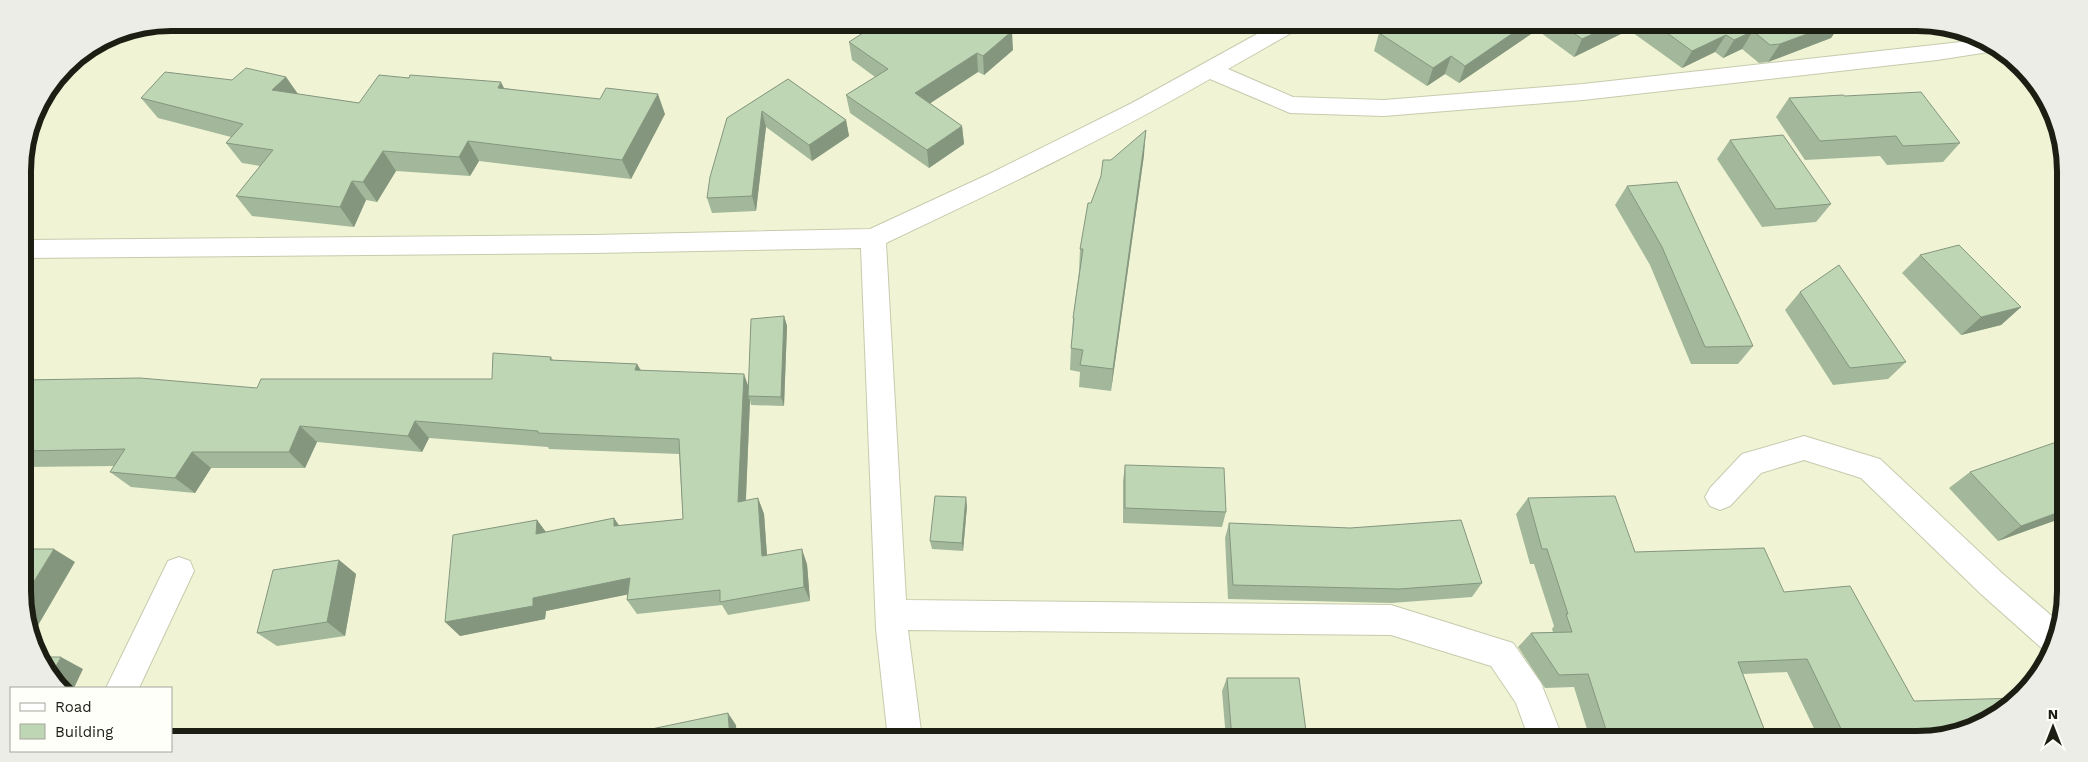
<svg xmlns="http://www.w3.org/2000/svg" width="2088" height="762" font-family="'Work Sans',sans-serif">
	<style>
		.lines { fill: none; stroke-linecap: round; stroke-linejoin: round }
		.minor-casing { stroke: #c7cbad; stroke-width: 2 }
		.minor { fill: #fff; fill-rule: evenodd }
		.wall { fill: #a3b89b }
		.shaded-wall { fill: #85967e }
		.building { fill: #bed6b4; stroke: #85967e }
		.rim { fill: none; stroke: #1d1e13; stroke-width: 6 }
	</style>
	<rect width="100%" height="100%" fill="#f0f4d5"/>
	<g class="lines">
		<defs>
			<path id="minor" d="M1277 23H1303L1300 28 1228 69 1293 97 1384 100 1583 84 1979 40 1995 51 1937 60 1583 100 1384 116 1290 113 1210 79C1105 139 996 191 886 243L906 600 1391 605 1513 643 1541 683 1563 739H1529L1516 703 1491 666 1391 635 908 630 922 739H888L876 629 861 248 593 253 23 258V240L593 235 870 229 989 174 1132 103Z
				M1804 436 1880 459 2003 574 2060 623 2058 638 2050 654 2046 652 1981 594 1861 478 1804 460 1761 473 1730 506 1720 510 1710 506 1705 497 1710 488 1742 454Z
				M179 557 190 561 194 571 139 688H106L168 561Z"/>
		</defs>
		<use href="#minor" class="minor-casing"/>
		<use href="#minor" class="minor"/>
	</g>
	<path class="wall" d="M1398 22H1842L1831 38 1768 62 1759 63 1742 49 1723 58 1715 52 1682 68 1629 30 1574 57 1537 30 1459 83 1445 74 1427 86 1374 51 1379 33Z
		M904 34 1013 50 984 75 978 72 930 103 962 126 964 144 929 168 850 113 846 95 875 77 852 60 849 42Z
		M286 77 298 94 359 103 505 88 665 114 631 179 479 161 470 176 396 171 377 202 366 200 354 227 252 216 236 196 260 166 242 163 226 143 231 137 158 118 141 98 232 80Z
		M788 79 846 120 849 136 812 161 766 127 756 211 712 213 707 198 727 118Z
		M1845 96 1960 143 1943 162 1887 165 1880 156 1805 160 1776 117 1789 98Z
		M1730 140 1831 204 1816 222 1762 227 1717 159Z
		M1144 155 1111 391 1079 387 1080 372 1070 370 1071 348 1072 337 1073 318 1079 272 1080 249 1091 203 1111 160Z
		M1627 186 1753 346 1738 364H1691L1650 265 1615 205Z
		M1920 255 2021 307 2001 325 1961 335 1902 273Z
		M1800 292 1906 362 1888 379 1833 385 1785 310Z
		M784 316 787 326 784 406 751 405 750 400 746 501 758 498 764 514 767 555 807 564 810 601 728 615 722 605 637 614 627 600 628 594 546 611 545 619 460 636 537 520 546 532 614 518 619 526 683 519 679 454 549 449 548 447 429 438 422 452 317 442 305 468H211L195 493 131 487 110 472 114 466 24 467V380L257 388 492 379 551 357 553 360 637 364 641 370 748 387Z
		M2065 336V354L2057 343Z
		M1125 465 1226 512 1222 527 1123 523V481Z
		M1970 472 2065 517 1998 541 1949 488Z
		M1528 498 1635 552 1784 592 1926 739H1819L1787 672 1743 674 1768 739H1590L1574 687 1545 688 1518 647 1531 633 1553 632 1552 629 1554 626 1534 564H1530L1516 514Z
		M967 506 963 551 932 549 930 541Z
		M1229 523 1482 583 1472 597 1391 603 1228 599 1225 538Z
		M339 560 356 574 345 636 277 646 257 633Z
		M1227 678 1307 739H1226L1222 691Z"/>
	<path class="shaded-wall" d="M1529 22H1540L1537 30 1459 83 1465 66Z
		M1618 22H1633L1629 30 1574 57 1582 39Z
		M1839 22H1842L1831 38 1768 62 1780 44Z
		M1012 31 1013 50 984 75 983 56Z
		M1753 31 1742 49 1723 58 1734 40Z
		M1726 35 1715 52 1682 68 1692 51Z
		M87 51 68 70 66 69 73 60Z
		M977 53 978 72 917 112 915 93Z
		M1451 56 1445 74 1427 86 1433 68Z
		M286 77 300 97 272 90Z
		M501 82 511 102 498 88Z
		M658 94 665 114 631 179 622 160Z
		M762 111 766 127 756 211 752 196Z
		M846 120 849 136 812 161 809 145Z
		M962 126 964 144 929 168 927 150Z
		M1146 130 1144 155 1111 391 1113 369Z
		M468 141 479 161 470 176 459 157Z
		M383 151 396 171 377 202 363 182Z
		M23 163 30 170 23 176Z
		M352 181 366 200 354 227 340 207Z
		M2021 307 2001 325 1961 335 1981 317Z
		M784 316 787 326 784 406 781 397Z
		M637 364 646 381 635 370Z
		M744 374 750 391 748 396 750 400 745 517 738 502Z
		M415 421 429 438 422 452 408 436Z
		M300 426 317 442 305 468 289 452Z
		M192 452 211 468 195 493 175 478Z
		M966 497 967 506 963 551 962 543Z
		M758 498 764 514 768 570 762 556Z
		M2065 510V517L1998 541 2021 526Z
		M614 518 624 533 614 526Z
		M537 520 548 535 536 534Z
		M54 549 75 562 33 634 25 620V596Z
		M802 549 807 564 810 601 804 587Z
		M339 560 356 574 345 636 327 622Z
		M630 578 640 592 546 611 545 619 460 636 445 622 533 598Z
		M61 657 83 669 74 688H59L52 674Z
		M728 713 736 725 737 739H730Z"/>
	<path class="building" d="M880 22H888L904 34 918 22H993L1012 31 983 56 977 53 915 93 962 126 927 150 846 95 888 69 849 42Z
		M1398 22H1529L1465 66 1451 56 1433 68 1379 33Z
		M1558 22H1618L1582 39Z
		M1652 22H1839L1780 44 1770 45 1753 31 1734 40 1726 35 1692 51Z
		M246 68 286 77 272 90 359 103 379 75 409 78 410 75 501 82 498 88 600 99 606 88 658 94 622 160 468 141 459 157 383 151 363 182 352 181 340 207 236 196 273 150 226 143 243 124 141 98 165 72 232 80Z
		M788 79 846 120 809 145 762 111 752 196 707 198 710 177 727 118Z
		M1921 92 1960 143 1903 146 1896 136 1820 141 1789 98 1843 95 1845 96Z
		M1146 130 1113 369 1080 365 1083 350 1071 348 1074 318H1073L1083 249H1080L1088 203H1091L1101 176 1103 160H1111Z
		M1783 135 1831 204 1776 209 1730 140Z
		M1677 182 1753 346 1705 347 1662 247 1627 186Z
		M1959 245 2021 307 1981 317 1920 255Z
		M1839 265 1906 362 1850 368 1800 292Z
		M784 316 781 397 748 396 751 319Z
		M493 353 551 357 550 360 637 364 635 370 744 374 738 502 758 498 762 556 802 549 804 587 720 602V590L627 600 630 578 533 598V606L445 622 453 535 537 520 536 534 614 518V526L683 519 679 439 538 433V431L415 421 408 436 300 426 289 452H192L175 478 110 472 125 449 24 451V380L140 378 257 388 261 379H492Z
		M2065 439V510L2021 526 1970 472Z
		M1125 465 1224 468 1226 512 1125 508Z
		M935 496 966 497 962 543 930 541Z
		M1615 496 1635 552 1764 548 1784 592 1850 586 1914 701 2018 698 2008 709 1973 728 1926 739H1846L1807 659 1738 662 1768 739H1609L1588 674 1559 675 1531 633 1572 632 1566 614H1568L1547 549H1542L1528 498Z
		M1461 520 1482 583 1399 589 1233 585 1229 523 1350 528Z
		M25 549H54L25 596Z
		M339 560 327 622 257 633 273 570Z
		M44 657H61L52 674Z
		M1227 678H1299L1307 739H1232Z
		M728 713 730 739H642V731Z"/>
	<path d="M0 0H2088V762H0ZM171 31H1917A140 140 0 0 1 2057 171V591A140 140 0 0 1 1917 731H171A140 140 0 0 1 31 591V171A140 140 0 0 1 171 31Z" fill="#ecede6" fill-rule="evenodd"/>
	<path class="rim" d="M171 31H1917A140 140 0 0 1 2057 171V591A140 140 0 0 1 1917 731H171A140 140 0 0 1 31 591V171A140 140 0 0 1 171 31Z"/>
	<rect x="10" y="687" width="162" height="65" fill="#fefff8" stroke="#a4a59c"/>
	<rect x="20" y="703" width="25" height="8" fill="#ffffff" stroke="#a4a59c"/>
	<text x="55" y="712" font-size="15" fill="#1d1e13">Road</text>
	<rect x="20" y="724" width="25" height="15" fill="#bed6b4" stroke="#a4a59c"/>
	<text x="55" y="737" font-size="15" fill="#1d1e13">Building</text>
	<g transform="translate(2053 727)" stroke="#fefff8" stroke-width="4" paint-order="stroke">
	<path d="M0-4L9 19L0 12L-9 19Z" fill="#1d1e13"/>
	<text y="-8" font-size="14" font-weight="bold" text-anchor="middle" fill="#1d1e13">N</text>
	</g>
</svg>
